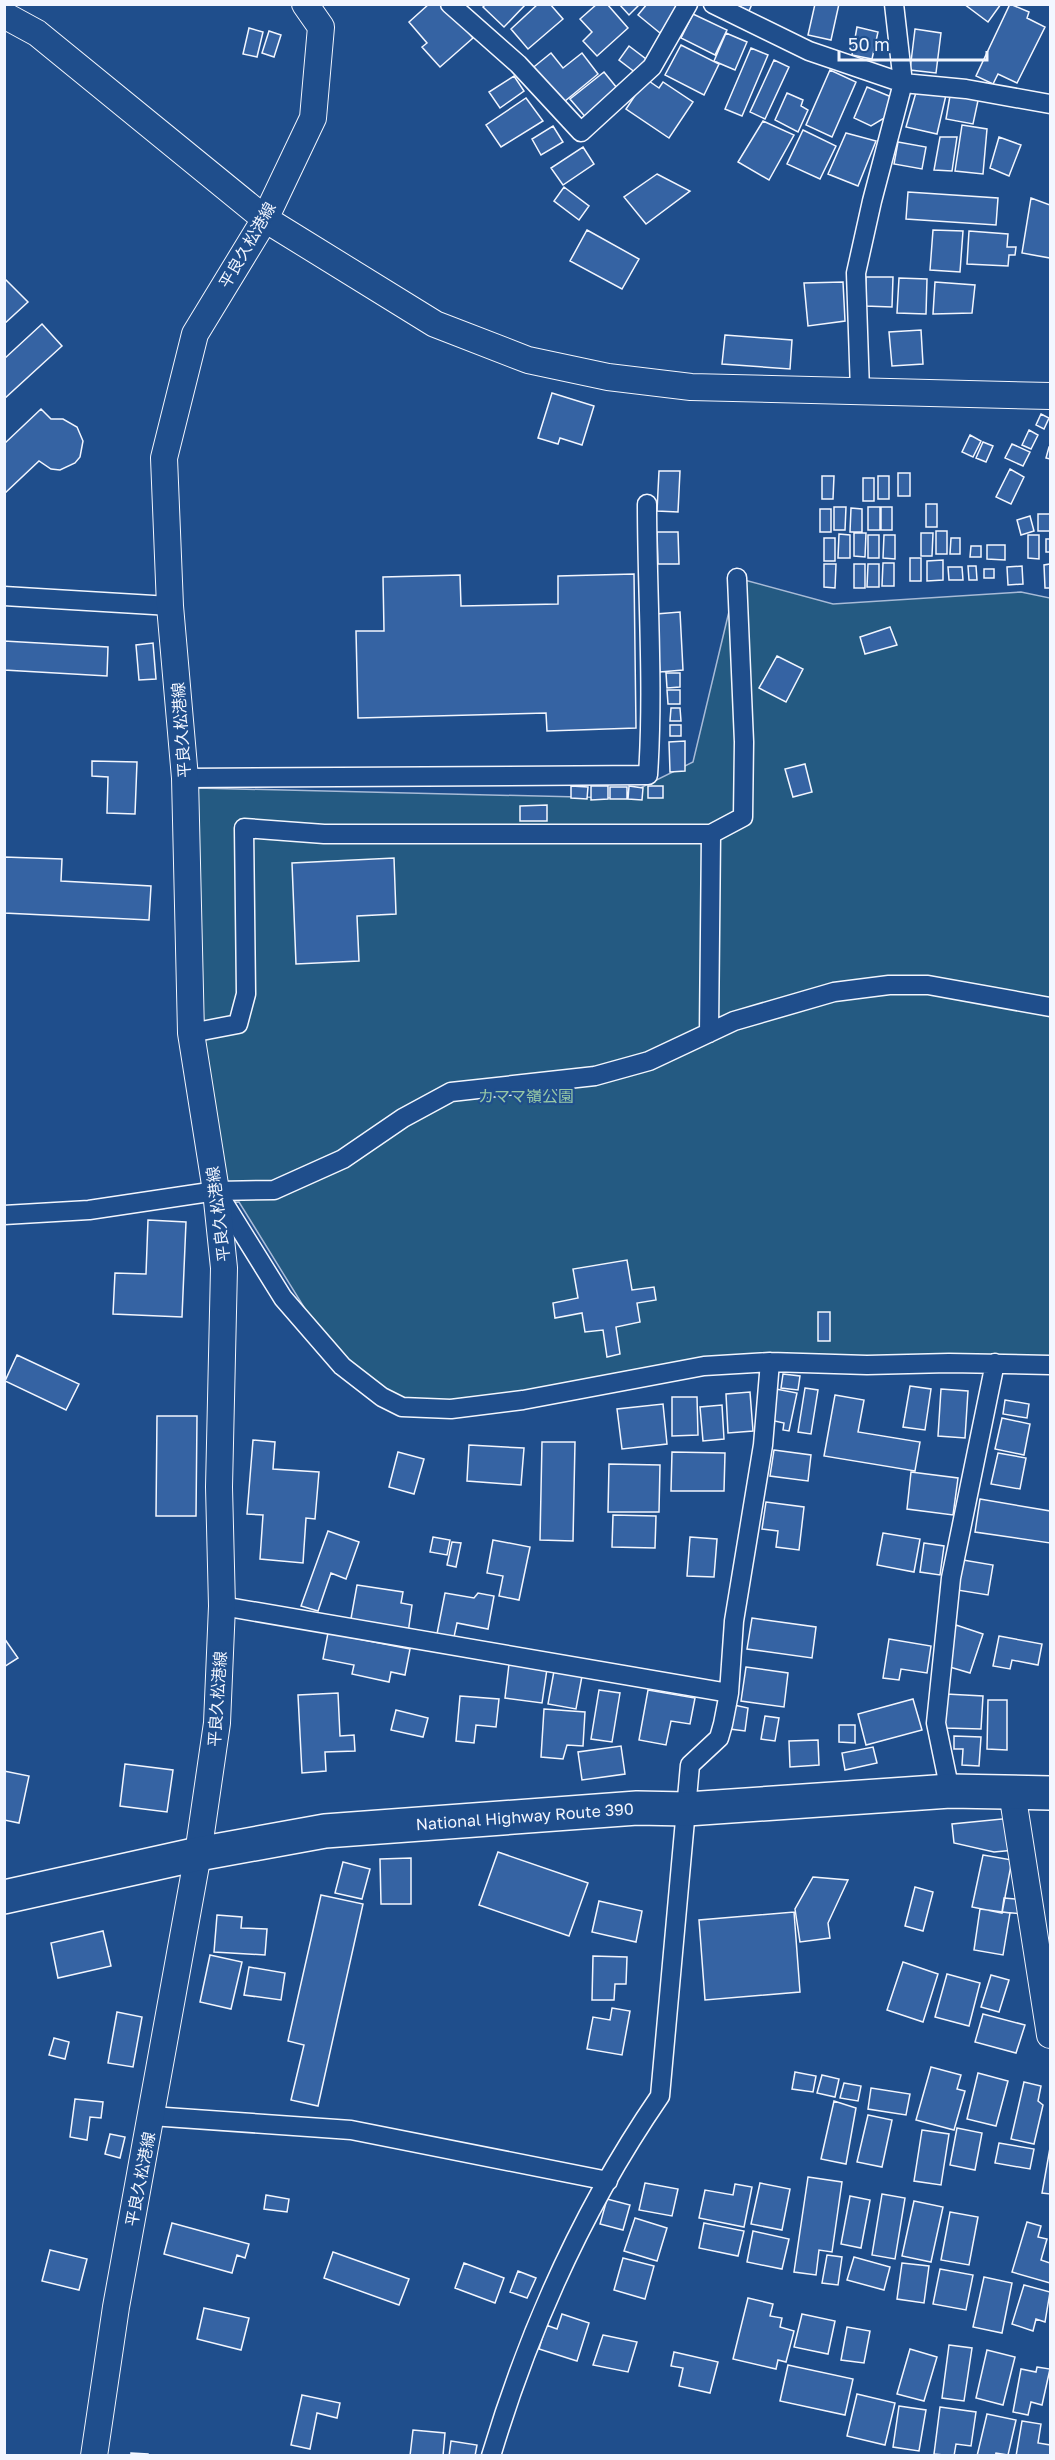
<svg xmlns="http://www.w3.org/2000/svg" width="1055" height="2460" font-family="'Golos Text','Noto Sans JP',sans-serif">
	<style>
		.green { fill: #245a82; stroke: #a8bbd7; stroke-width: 1.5 }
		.building { fill: #3563a3; stroke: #f2f6ff; stroke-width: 1.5 }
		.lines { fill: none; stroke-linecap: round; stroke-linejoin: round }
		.street-casing { stroke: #f2f6ff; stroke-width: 21 }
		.secondary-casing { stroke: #f2f6ff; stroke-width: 28 }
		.highway-casing { stroke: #f2f6ff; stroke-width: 36 }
		.street { stroke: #1f4e8c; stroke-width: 18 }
		.secondary { stroke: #1f4e8c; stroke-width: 26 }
		.highway { stroke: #1f4e8c; stroke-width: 33 }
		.labels { text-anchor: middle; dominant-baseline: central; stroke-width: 4.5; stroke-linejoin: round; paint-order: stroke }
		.street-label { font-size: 16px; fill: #f2f6ff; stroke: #1f4e8c }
		.park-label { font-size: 16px; fill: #97c8a6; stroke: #1f4e8c }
	</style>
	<rect width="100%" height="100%" fill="#1f4e8c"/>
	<path class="green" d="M737 578 833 604 1021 592 1050 598V1372L770 1362 402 1407 336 1359 239 1202 218 1203 191 1033 197 788 620 798 693 762Z"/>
	<path class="building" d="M429 4H443L473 38 440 67 422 47 427 43 409 22Z
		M486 4H526L504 27 483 7Z
		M538 4H550L563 19 528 49 511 29Z
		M597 4H607L628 28 597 56 583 41 592 32 580 19Z
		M619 4H640L629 15Z
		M647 4H682L683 5 660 33 638 15Z
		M734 4H752L749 11Z
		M815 4H839L831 40 808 35Z
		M964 4H1001L988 22Z
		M1010 4 1029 12 1027 18 1045 27 1017 83 998 74 993 84 976 76Z
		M693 14 727 30 715 55 681 38Z
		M857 27 878 32 872 59 852 55Z
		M249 28 263 32 257 57 243 54Z
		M915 29 941 33 936 73 910 70Z
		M269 31 281 35 274 57 262 53Z
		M726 33 747 42 735 70 714 61Z
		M681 45 719 64 704 95 665 75Z
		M629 46 646 59 636 73 619 60Z
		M751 48 768 55 742 116 725 109Z
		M551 53 563 68 582 53 598 74 559 106 530 70Z
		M774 60 789 67 765 119 750 112Z
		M830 70 856 82 832 137 806 125Z
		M604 72 621 93 588 120 570 99Z
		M514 76 524 91 500 108 489 92Z
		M646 79 659 88 663 82 693 102 669 138 626 109Z
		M867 87 894 98 886 117 871 126 854 118Z
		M917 89 946 95 937 134 906 127Z
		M951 90 979 96 973 124 946 119Z
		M787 93 803 100 801 106 808 110 798 132 775 120Z
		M526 98 543 121 501 147 486 125Z
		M763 121 794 135 769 180 738 162Z
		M962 125 987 129 983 174 955 171Z
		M553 126 563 142 541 155 532 139Z
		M803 130 836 146 820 179 787 164Z
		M846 133 876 141 858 186 828 174Z
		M940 137H957L952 171 934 170Z
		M999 137 1021 145 1009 176 990 168Z
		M898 142 926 147 922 169 894 164Z
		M583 147 594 164 563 185 551 168Z
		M657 174 690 191 646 224 624 197Z
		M564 187 589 206 579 220 554 201Z
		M908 192 998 198 996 225 906 219Z
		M1031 198 1050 205V258L1022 253Z
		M587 230 639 259 622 289 570 261Z
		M933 230 963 231 960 272 930 270Z
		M969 231 1008 234 1007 247H1016L1015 255H1009L1008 266 967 264Z
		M866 277H893L892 307 865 306Z
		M4 278 28 302 4 324Z
		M899 278 927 279 926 314 897 313Z
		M843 282 845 321 808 326 804 283Z
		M935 282 975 285 972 313 933 314Z
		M42 324 62 346 4 399V359Z
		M921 330 923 364 892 366 889 332Z
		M725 335 792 340 790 369 722 364Z
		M552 393 594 406 582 445 560 438 558 444 538 438Z
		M41 409 51 419H63L77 427 83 441 80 457 75 463 60 470 51 469 39 461 4 494V444Z
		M1041 414 1049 418 1044 429 1036 425Z
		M1029 430 1038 435 1031 449 1022 445Z
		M970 435 981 441 973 457 962 452Z
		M983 442 993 446 986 462 976 458Z
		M1012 444 1030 452 1023 466 1005 458Z
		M1049 447H1050V459L1046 458Z
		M1010 469 1024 477 1011 504 996 497Z
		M659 471H680L678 512 657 511Z
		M898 473H910V496H898Z
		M822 476H834L833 499H822Z
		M878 476H889V499H878Z
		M863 478H874V501H863Z
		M926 504H937V527H926Z
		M834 507H846L845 530H834Z
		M868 507H880V530H868Z
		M881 507H892V530H881Z
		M851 508 862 509V532H850Z
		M820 509H831V532H820Z
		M1038 514H1050V531H1038Z
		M1030 516 1034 531 1021 535 1017 520Z
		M936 531H947V554H936Z
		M657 532H678L679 564H658Z
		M854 533H866L865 557 854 556Z
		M921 533H933L932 556H921Z
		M839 534 850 535V558H838Z
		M868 535H879V558H868Z
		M884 535H895V559L883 558Z
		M1028 535H1039V559L1028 558Z
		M824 538H835V561H824Z
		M951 538H960V554H950Z
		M1046 539H1050V552H1046Z
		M987 545H1005V560L987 559Z
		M971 546H981V557H970Z
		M910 558H921V581H910Z
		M943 560V580L927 581V561Z
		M883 563H894V586H882Z
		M824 564H836L835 588 824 587Z
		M854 564H865V588H854Z
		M868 564H879V587H867Z
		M1050 564V588H1045L1044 565Z
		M968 566H976L977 580H969Z
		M1022 566 1023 584 1008 585 1007 567Z
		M948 567H962L963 580H949Z
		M984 569H994V578H984Z
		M634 574 636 728 547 731 546 713 358 718 356 631H384L383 577 460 575 461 606 558 604V576Z
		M680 612 683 670 660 672 656 614Z
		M890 627 897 645 865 654 860 637Z
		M4 641 108 647 107 676 4 670Z
		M153 643 156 679 139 680 136 645Z
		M777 656 803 669 786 702 759 688Z
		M666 673H680V687L667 688Z
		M667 690H680V704H668Z
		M671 708H680L681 721H670Z
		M670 725H681V736H670Z
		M685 741V771L670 772 669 742Z
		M92 761 137 762 135 814 107 813 108 777 92 776Z
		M805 764 812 792 793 797 785 769Z
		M571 786 588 787 587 799 571 798Z
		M591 786H608V799L591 800Z
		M629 786 643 788 642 800 628 799Z
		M648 786H663V798H648Z
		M610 787H627V799H610Z
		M547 805V821H520V806Z
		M4 857 62 859 61 881 151 886 149 920 4 913Z
		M394 858 396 914 357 916 359 961 296 964 292 863Z
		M148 1220 186 1222 182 1317 113 1314 115 1273 146 1274Z
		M627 1260 632 1290 654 1287 656 1300 637 1303 640 1322 616 1327 620 1354 607 1357 603 1330 585 1332 582 1313 555 1318 553 1303 578 1298 573 1269Z
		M818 1312H830V1341H818Z
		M17 1355 79 1384 66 1410 5 1381Z
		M783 1374 800 1376 798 1390 781 1388Z
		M910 1386 931 1389 925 1430 903 1427Z
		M805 1388 818 1390 811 1434 798 1432Z
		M776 1389 797 1393 789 1431 783 1430 784 1423 770 1420Z
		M941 1389 968 1391 965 1438 938 1436Z
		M750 1392 753 1431 728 1433 726 1394Z
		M835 1395 864 1400 858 1432 920 1442 915 1471 824 1456Z
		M672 1397H697L698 1435 672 1436Z
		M1005 1400 1029 1404 1027 1418 1003 1414Z
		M663 1404 667 1444 622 1449 617 1409Z
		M722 1405 724 1439 703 1441 700 1407Z
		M157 1416H197L196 1516H156Z
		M1002 1418 1030 1424 1024 1455 995 1449Z
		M253 1440 275 1442 273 1469 319 1472 315 1519 306 1518 303 1563 260 1559 263 1515 247 1514Z
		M542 1442H575L573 1541 540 1540Z
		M469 1445 524 1448 521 1485 467 1481Z
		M774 1450 811 1455 808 1481 770 1476Z
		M398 1452 424 1459 414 1494 389 1487Z
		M672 1452 725 1453 724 1491H671Z
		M998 1453 1026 1458 1020 1489 991 1484Z
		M609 1464 660 1465 659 1512H608Z
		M911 1472 958 1478 953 1515 907 1509Z
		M980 1499 1050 1511V1543L975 1532Z
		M766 1502 804 1507 799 1550 776 1547 778 1531 762 1529Z
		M613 1515 656 1516 655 1548 612 1547Z
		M328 1531 359 1542 346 1579 331 1573 318 1611 301 1606Z
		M883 1533 920 1539 914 1572 877 1565Z
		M433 1537 450 1540 447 1555 430 1552Z
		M690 1537 717 1539 714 1577 687 1576Z
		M493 1540 530 1547 519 1600 499 1596 503 1576 487 1573Z
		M452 1542 461 1543 456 1567 447 1565Z
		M924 1543 944 1546 940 1575 920 1572Z
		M963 1560 993 1565 988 1595 957 1590Z
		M357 1585 403 1592 401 1603 412 1605 408 1633 350 1624Z
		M445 1593 474 1598 478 1593 494 1596 488 1629 457 1623 454 1637 437 1634Z
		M752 1618 816 1627 812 1658 747 1649Z
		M956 1625 983 1634 970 1673 943 1665Z
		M328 1633 410 1649 405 1675 391 1672 389 1682 352 1674 354 1665 323 1659Z
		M999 1636 1042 1644 1038 1665 1012 1660 1010 1669 993 1666Z
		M4 1638 18 1658 4 1667Z
		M889 1639 931 1646 927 1673 901 1669 899 1680 883 1678Z
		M509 1664 547 1669 542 1703 505 1698Z
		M746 1667 788 1673 784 1707 741 1701Z
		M554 1671 582 1676 576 1709 548 1704Z
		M599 1690 620 1693 612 1742 591 1739Z
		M648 1690 695 1698 690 1724 671 1721 666 1745 639 1740Z
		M338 1693 340 1736 354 1735 355 1751 325 1752 326 1771 302 1773 298 1695Z
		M946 1694 983 1696 981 1729 945 1728Z
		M460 1696 499 1699 496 1727 476 1725 474 1743 456 1741Z
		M913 1699 922 1730 866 1745 858 1714Z
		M988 1700H1007V1750L987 1749Z
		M734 1705 748 1708 745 1731 730 1729Z
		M544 1709 585 1712 583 1746 567 1745 563 1759 541 1757Z
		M396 1710 428 1718 423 1737 391 1730Z
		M765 1716 779 1718 775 1741 761 1739Z
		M839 1725H855V1743L839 1742Z
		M954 1736 981 1737 979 1766 962 1765 963 1749H954Z
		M818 1740 819 1765 790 1767 789 1741Z
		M621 1746 625 1774 582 1780 578 1752Z
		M873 1747 877 1763 845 1770 842 1753Z
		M125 1764 173 1770 167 1812 120 1806Z
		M4 1771 29 1776 19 1823 4 1820Z
		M1012 1818 1015 1850 994 1852 954 1843 952 1824Z
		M498 1852 588 1883 569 1936 479 1905Z
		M983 1855 1012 1860 1002 1913 972 1907Z
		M411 1858V1904H381L380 1859Z
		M343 1862 370 1869 362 1899 335 1893Z
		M813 1877 848 1880 828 1923 830 1938 800 1942 795 1909Z
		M915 1887 933 1892 923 1931 905 1926Z
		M321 1895 363 1904 318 2106 291 2100 304 2045 288 2041Z
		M1004 1898 1026 1900 1024 1914 1002 1912Z
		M599 1901 642 1911 636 1942 592 1932Z
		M980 1909 1010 1913 1003 1955 974 1950Z
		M794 1912 800 1992 705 2000 699 1920Z
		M217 1915 242 1917 241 1928 267 1929 265 1955 214 1952Z
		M103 1931 111 1966 58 1978 51 1943Z
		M210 1955 242 1962 231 2009 200 2002Z
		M593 1956 627 1957 626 1984H615L614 2000H592Z
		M903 1962 938 1974 923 2022 887 2010Z
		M249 1967 285 1973 281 2000 244 1995Z
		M947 1974 980 1983 969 2026 935 2017Z
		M991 1975 1009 1980 999 2012 981 2007Z
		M612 2008 630 2011 622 2055 587 2049 593 2017 610 2020Z
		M117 2012 142 2017 133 2067 108 2063Z
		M983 2014 1025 2025 1016 2053 975 2042Z
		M54 2038 69 2042 65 2059 49 2055Z
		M931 2067 961 2075 957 2089 965 2091 954 2130 916 2120Z
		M795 2072 816 2076 813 2092 792 2089Z
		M978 2073 1008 2081 996 2126 967 2119Z
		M822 2075 839 2079 835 2097 817 2093Z
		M1024 2082 1041 2086 1038 2101 1043 2105 1034 2144 1011 2139Z
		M844 2083 861 2086 858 2101 840 2098Z
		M871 2088 910 2094 906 2115 868 2109Z
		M75 2099 103 2102 101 2118 90 2117 87 2140 70 2137Z
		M834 2101 856 2108 846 2164 821 2159Z
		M868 2115 892 2120 882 2167 857 2162Z
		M957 2128 982 2133 975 2170 950 2165Z
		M922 2130 949 2134 941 2185 914 2181Z
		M110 2134 125 2137 120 2158 105 2154Z
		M999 2143 1034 2149 1030 2169 995 2163Z
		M1050 2148V2194L1042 2193Z
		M808 2177 842 2182 832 2252 819 2250 816 2275 794 2272Z
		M645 2183 678 2189 672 2216 639 2210Z
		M760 2183 790 2189 782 2230 751 2224Z
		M735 2184 752 2187 744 2227 699 2218 705 2190 733 2195Z
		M882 2194 905 2198 895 2259 872 2255Z
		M266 2195 289 2199 287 2212 264 2209Z
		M850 2196 870 2200 861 2248 841 2244Z
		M607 2199 630 2205 623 2230 600 2224Z
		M914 2201 943 2207 931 2262 902 2256Z
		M950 2212 978 2217 969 2265 941 2260Z
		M635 2218 667 2228 657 2261 624 2251Z
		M1027 2222 1041 2226 1038 2237 1047 2239 1041 2260 1050 2263V2283L1012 2272Z
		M172 2223 249 2244 245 2258 237 2255 232 2273 164 2254Z
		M704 2223 744 2231 738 2256 699 2248Z
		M753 2231 789 2239 782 2269 747 2262Z
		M50 2250 87 2259 79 2290 42 2281Z
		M333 2252 409 2279 399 2305 324 2278Z
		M827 2255 842 2257 838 2285 822 2283Z
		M854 2257 890 2267 884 2290 847 2280Z
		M623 2258 654 2266 645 2299 614 2290Z
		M464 2263 504 2278 495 2303 455 2288Z
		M902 2263 929 2266 924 2303 897 2299Z
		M940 2269 973 2275 966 2310 933 2304Z
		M518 2271 536 2278 527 2298 510 2292Z
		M984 2277 1012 2283 1002 2333 973 2327Z
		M1024 2285 1050 2292 1045 2322 1036 2319 1033 2331 1012 2324Z
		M748 2298 773 2304 770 2316 782 2318 780 2327 794 2331 786 2362 778 2360 776 2369 733 2359Z
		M204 2308 249 2318 241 2350 197 2339Z
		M562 2314 589 2323 577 2361 539 2349 546 2325 557 2329Z
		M802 2314 835 2321 828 2354 794 2347Z
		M847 2327 870 2331 864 2363 841 2360Z
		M603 2335 637 2342 628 2372 593 2365Z
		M949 2345 972 2348 964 2401 942 2398Z
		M910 2349 937 2357 924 2401 897 2394Z
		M987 2350 1015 2357 1003 2405 976 2398Z
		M674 2352 718 2362 710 2393 679 2386 683 2368 671 2366Z
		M788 2365 853 2379 845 2415 780 2401Z
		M1037 2367 1050 2369 1042 2405 1031 2402 1028 2415 1013 2412 1021 2369 1036 2372Z
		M857 2394 895 2403 885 2445 847 2436Z
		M302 2395 340 2403 337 2418 317 2413 310 2449 291 2445Z
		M899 2406 926 2410 919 2451 893 2447Z
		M940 2407 976 2412 971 2446 956 2444 954 2456 934 2454Z
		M987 2414 1016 2420 1008 2455 996 2453 995 2456H977Z
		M1022 2421 1041 2424 1038 2443 1050 2445V2456H1016Z
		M413 2430 445 2433 443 2456H410Z
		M451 2441 477 2445 475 2456H449Z
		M131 2453 148 2454V2456H131Z"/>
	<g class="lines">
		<defs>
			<path id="street" d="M450 4 518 64 581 132 652 67 688 4
				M713 4 809 51 903 83 966 89 1050 104
				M860 391 856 273 872 201 903 83 894 4
				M4 596 170 606
				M185 778 648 775C654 685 647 594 647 504
				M191 1033 238 1024 246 994 244 828 324 834H711
				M709 1033 711 834 743 817 744 742 737 578
				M219 1195 283 1298 342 1366 382 1397 402 1407 451 1409 523 1400 704 1366 770 1362 867 1365 949 1363 1050 1365
				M4 1215 89 1210 216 1191 274 1190 343 1159 403 1118 451 1092 595 1076 649 1061 734 1021 834 992 889 985H928L1050 1007
				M222 1606 729 1693
				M950 1791 936 1723 951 1578 995 1363
				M151 2116 351 2130 608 2181
				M491 2456C529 2329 585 2205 660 2096L690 1765 719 1738 723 1724 729 1693 734 1621 763 1445 770 1362"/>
			<path id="secondary" d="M4 15 37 33 265 219 435 324 528 360 608 377 691 387 1050 396
				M1012 1792 1050 2035
				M94 2456 116 2307 198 1854 217 1723 222 1606 219 1487 224 1268 216 1191 191 1033 185 778 170 606 164 458 195 334 265 219 313 118 321 27 305 4"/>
			<g id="highway">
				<path id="s1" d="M4 1897 198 1854 325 1831 637 1808 687 1809 950 1791 1050 1793"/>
			</g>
		</defs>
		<use href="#street" class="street-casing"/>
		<use href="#secondary" class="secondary-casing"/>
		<use href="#highway" class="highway-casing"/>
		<use href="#street" class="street"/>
		<use href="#secondary" class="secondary"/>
		<use href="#highway" class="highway"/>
	</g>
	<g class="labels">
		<g class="street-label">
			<text transform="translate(247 245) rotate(-60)">平良久松港線</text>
			<text transform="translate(181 730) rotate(-94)">平良久松港線</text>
			<text transform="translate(218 1214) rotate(-97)">平良久松港線</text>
			<text transform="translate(217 1699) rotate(-86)">平良久松港線</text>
			<text stroke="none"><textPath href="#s1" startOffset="528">National Highway Route 390</textPath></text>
			<text transform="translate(140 2179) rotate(-79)">平良久松港線</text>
		</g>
		<g class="park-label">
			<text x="526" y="1096">カママ嶺公園</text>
		</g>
	</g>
	<rect width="1055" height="2460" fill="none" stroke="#f2f6ff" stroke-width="12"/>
	<path d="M839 51v9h148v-9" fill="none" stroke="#f2f6ff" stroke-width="3"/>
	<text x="848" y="51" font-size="18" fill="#f2f6ff" stroke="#1f4e8c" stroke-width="4.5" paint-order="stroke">50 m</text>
</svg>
